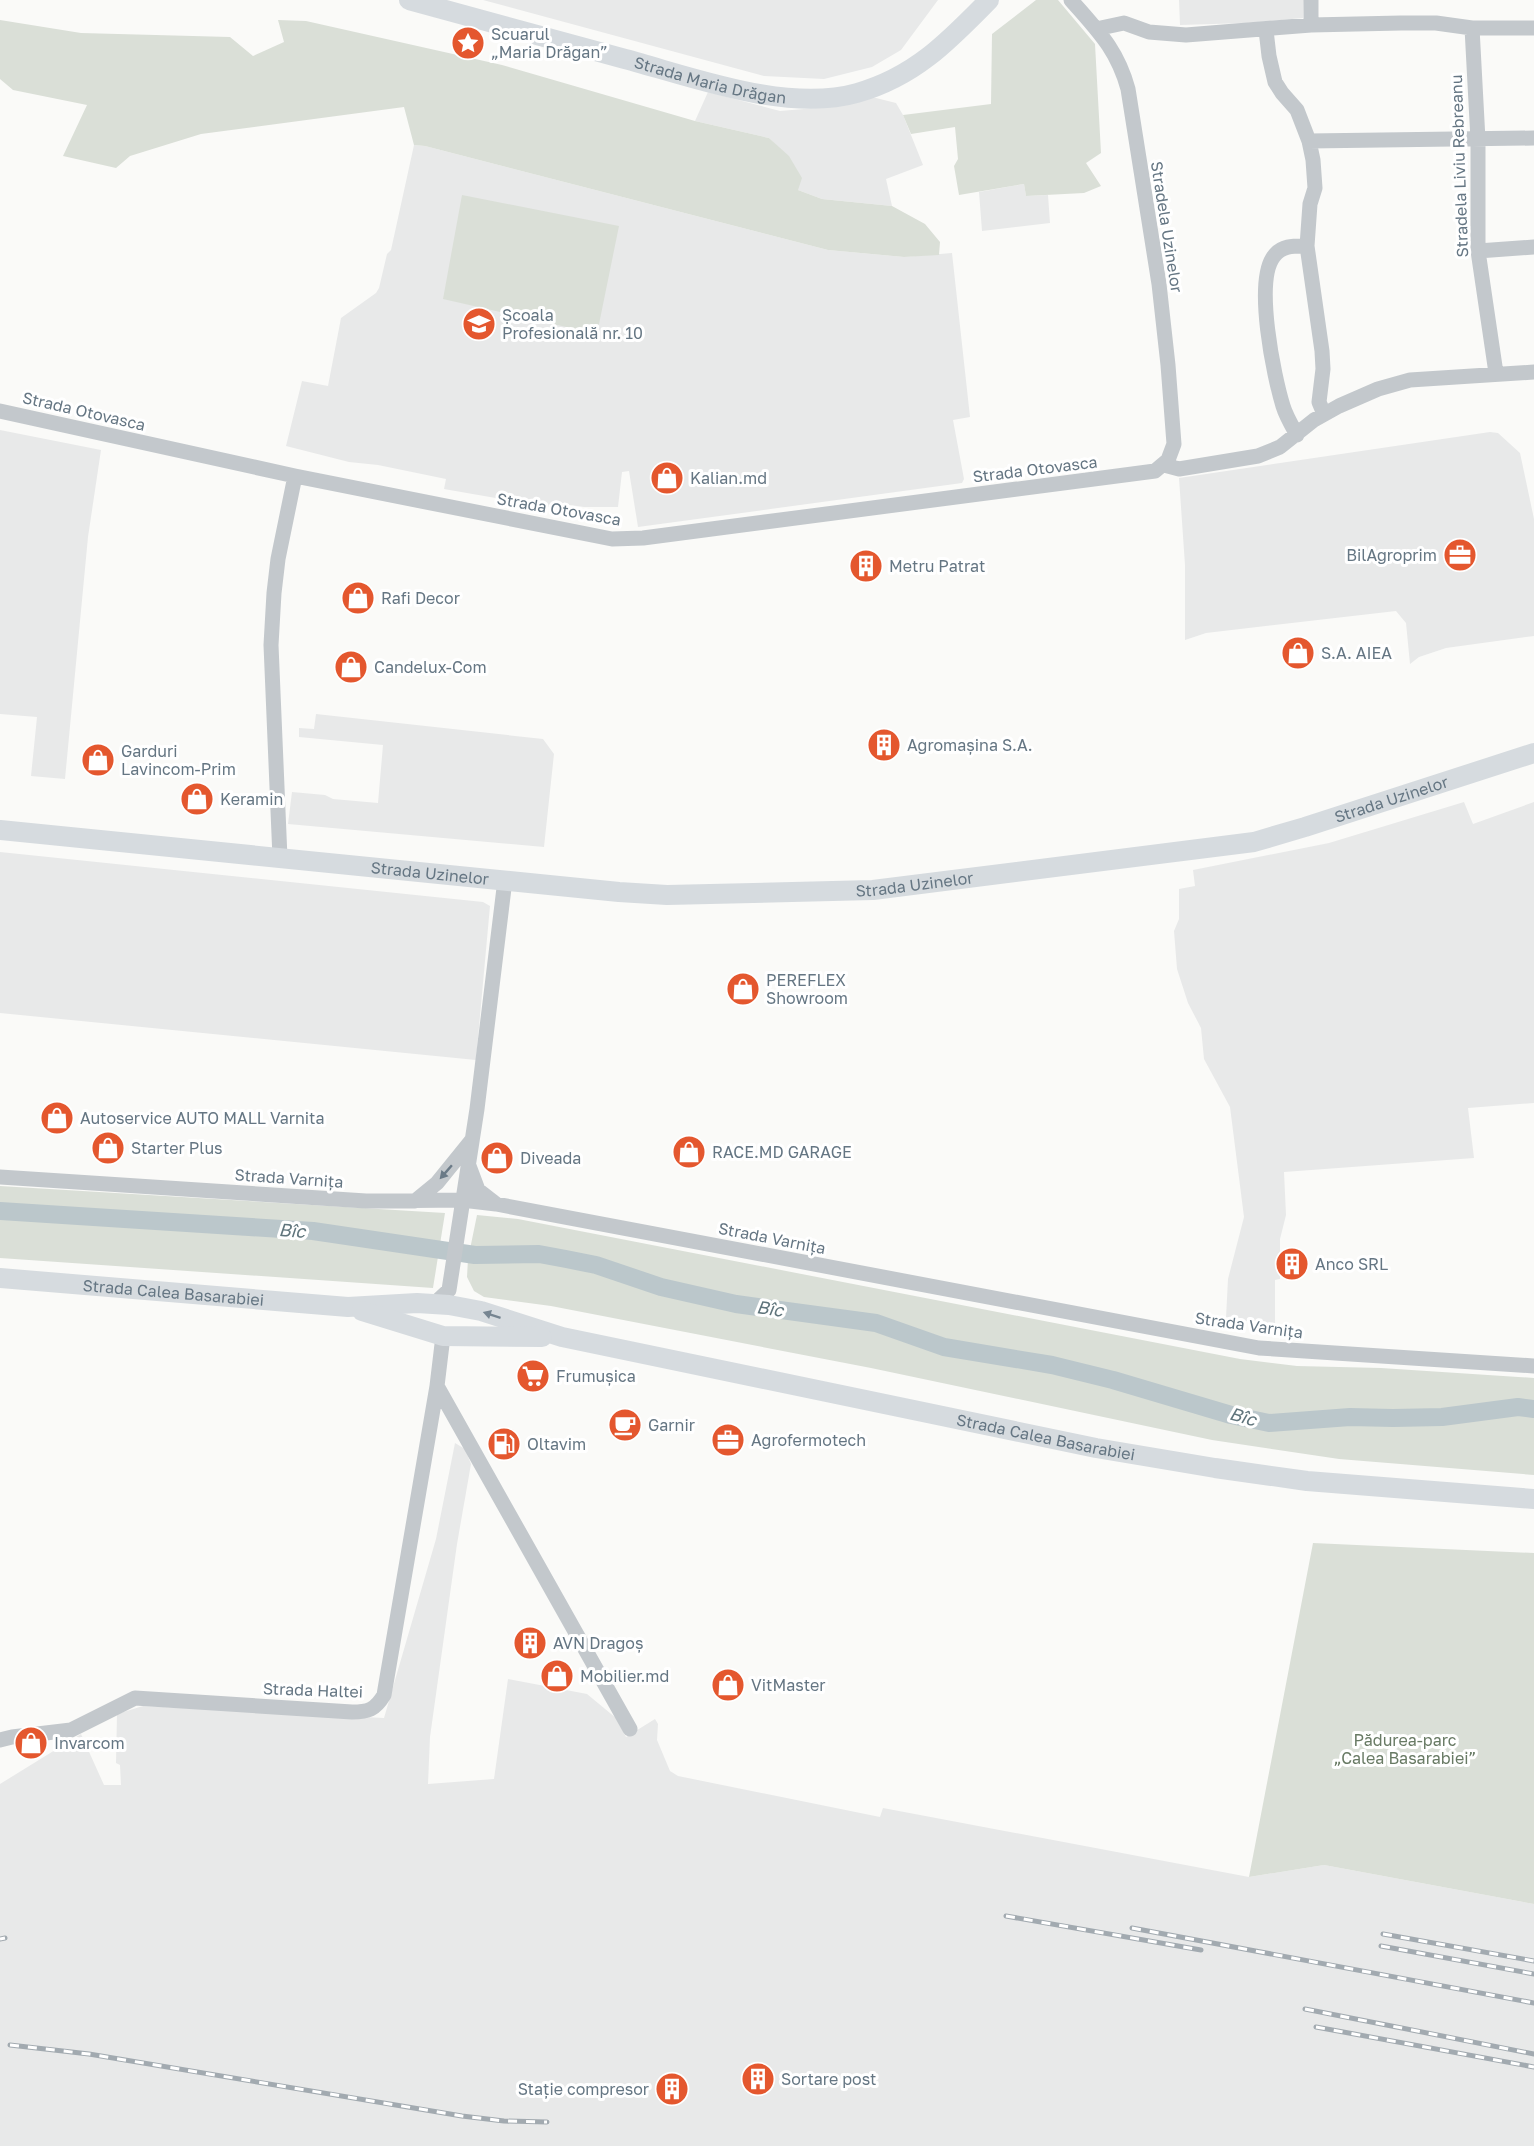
<svg xmlns="http://www.w3.org/2000/svg" width="1534" height="2146" font-family="'Golos Text',sans-serif">
	<style>
		.built { fill: #e8e9e9 }
		.green { fill: #dadfd7 }
		.lines { fill: none; stroke-linecap: round; stroke-linejoin: round }
		.river { stroke: #bbc7cb; stroke-width: 18 }
		.minor { stroke: #c3c8cc; stroke-width: 15 }
		.major { stroke: #d6dbdf; stroke-width: 20 }
		.rail-casing { stroke: #a2aab0; stroke-width: 5 }
		.rail { stroke: #fff; stroke-width: 3; stroke-dasharray: 9; stroke-linecap: butt }
		.oneway { fill: #6a7a87 }
		.oneway2 { fill: #768591 }
		.labels { text-anchor: middle; dominant-baseline: central; stroke-width: 6; stroke-linejoin: round; paint-order: stroke }
		.poi-label { font-size: 16px; fill: #657683; stroke: #fff; text-anchor: start }
		.street-label { font-size: 16px; fill: #657683; stroke: #fff }
		.park-label { font-size: 16px; fill: #687a64; stroke: #fff }
		.water-label { font-size: 18px; font-style: italic; fill: #60757c; stroke: #fff }
	</style>
	<rect width="100%" height="100%" fill="#fafaf8"/>
	<path class="built" d="M483 0H938L901 50 872 67 824 79 764 76Z
		M1179 0H1304L1303 18 1246 23 1180 25Z
		M708 92 780 111 840 106 872 97 896 103 903 115 923 165 886 179 892 206 822 199 798 190 777 146 769 138 695 121Z
		M414 145 425 146 828 250 904 257 952 253 970 417 953 420 964 479 962 483 638 527 629 471 622 472 618 507H584L563 504 562 506 555 504 554 508 444 489 446 479 378 465 349 462 286 446 302 381 328 386 341 318 376 293 379 288 387 254 391 250Z
		M1024 184 1026 196 1048 195 1050 223 982 231 979 192Z
		M0 430 101 450 88 537 65 779 31 776 37 717 0 714Z
		M1490 432 1498 433 1520 453 1534 519V636L1446 648 1419 657 1410 664 1406 623 1396 611 1206 633 1185 640V565L1179 478Z
		M316 714 543 739 554 754 544 847 288 824 292 792 325 795 333 799 378 803 383 745 299 737V728L314 729Z
		M1464 802 1473 824 1534 802V1103L1468 1108 1474 1158 1284 1172 1286 1215 1280 1239V1279L1275 1280V1325L1226 1318 1228 1279 1244 1217 1230 1107 1204 1059 1201 1028 1188 1003 1177 969 1174 931 1179 919V889L1195 886 1193 870 1329 843Z
		M0 852 483 902 490 906 476 1060 0 1013Z
		M455 1443 465 1449 471 1464 457 1544 430 1737 428 1784 494 1779 508 1679 587 1694 616 1718 626 1737 655 1719 658 1724 657 1740 670 1771 678 1776 880 1817 883 1808 1249 1877 1324 1865 1534 1904V2146H0V1784L81 1734 104 1785H121L120 1765 116 1763 117 1714 143 1706 384 1718 436 1539Z"/>
	<path class="green" d="M1036 0H1058L1095 44 1101 153 1086 163 1101 186 1084 193 1026 196 1024 184 959 195 954 166 958 159 955 127 911 134 903 115 991 104 992 34Z
		M0 20 81 33 230 37 253 56 284 42 278 20 306 21 502 65 695 121 769 138 789 156 802 178 798 190 822 199 892 206 925 224 940 242 939 255 904 257 828 250 425 146 414 145 404 107 201 134 130 156 116 168 63 156 87 105 13 90 0 79Z
		M462 195 619 226 597 334 443 299Z
		M0 1186 445 1213 433 1288 0 1258Z
		M477 1215 518 1219 1240 1359 1297 1366 1381 1368 1534 1378V1475L1339 1459 1212 1440 871 1368 551 1306 484 1297 474 1291 467 1277 468 1259Z
		M1313 1543 1534 1553V1904L1324 1865 1249 1877Z"/>
	<g class="lines">
		<path class="river" d="M0 1211 313 1231 475 1255 539 1254 566 1259 596 1265 661 1287 736 1304 876 1323 944 1347 1052 1365 1113 1380 1231 1415 1269 1423 1350 1417 1393 1418 1442 1417 1518 1407 1534 1409"/>
		<path class="minor" d="M1311 25V0
			M1472 28 1478 140V251L1496 373
			M1096 29 1124 23 1149 32 1186 35 1311 25 1401 23H1436L1472 28H1534
			M1266 30 1269 56 1275 82 1282 93 1297 110 1309 141 1313 160 1315 188 1310 204 1307 246 1322 351 1323 369 1319 402 1324 414
			M1309 141 1534 138
			M1478 251 1534 247
			M0 411 295 476 612 539 643 538 1155 471 1168 460 1174 444 1168 365 1159 284 1128 89C1117 49 1098 31 1071 0
			M1297 435C1292 426 1286 416 1283 406 1274 377 1254 281 1274 256 1282 245 1295 246 1307 246
			M1164 465 1179 469 1258 456 1280 447 1314 420 1339 406 1378 389 1410 380 1534 372
			M280 858 271 645 274 593 278 559 295 476
			M469 1166 478 1190 496 1204
			M0 1177 366 1201 462 1200 496 1204 1259 1348 1534 1366
			M415 1201 437 1183 471 1141
			M434 1304 449 1290 477 1109 505 880
			M437 1386 630 1729
			M0 1740 12 1737 71 1730 135 1698 352 1712C368 1712 375 1710 384 1695L437 1386 443 1336"/>
		<g class="major">
			<path id="s1" d="M409 0C481 20 553 40 625 59 693 77 787 113 857 93 914 77 948 42 989 0"/>
			<path id="s2" d="M0 830 619 892 667 895 873 890 1254 842 1305 827 1534 753"/>
			<path id="s3" d="M0 1278 348 1307 417 1303 449 1305 481 1311 562 1337 1096 1448 1215 1468 1307 1481 1534 1499"/>
			<path d="M362 1311 443 1336 542 1337"/>
		</g>
		<defs>
			<path id="rail" d="M1006 1916 1201 1950
				M1132 1928 1534 2003
				M1383 1934 1534 1961
				M0 1939 5 1938
				M1381 1946 1534 1974
				M1305 2009 1534 2054
				M1316 2027 1534 2067
				M10 2045 89 2054 462 2116 504 2121 547 2122"/>
		</defs>
		<use href="#rail" class="rail-casing"/>
		<use href="#rail" class="rail"/>
	</g>
	<defs><path id="oneway-solid" d="M-6-.8H1V-3.2L6.5 0L1 3.2V.8H-6Z" transform="scale(1.5)"/></defs>
	<use class="oneway" href="#oneway-solid" transform="translate(446 1172) rotate(131)"/>
	<use class="oneway2" href="#oneway-solid" transform="translate(492 1315) rotate(-162)"/>
	<defs>
		<symbol id="sight-disc" viewBox="-11 -11 22 22"><circle r="9.5" fill="#e4572e" stroke="#fff"/><path d="M0-6L1.8-2.2L6-1.7L2.9 1.2L3.7 5.4L0 3.3L-3.7 5.4L-2.9 1.2L-6-1.7L-1.8-2.2Z" fill="#fff"/></symbol>
		<symbol id="university-disc" viewBox="-11 -11 22 22"><circle r="9.5" fill="#e4572e" stroke="#fff"/><path d="M0-5L7-2L0 1L-7-2ZM-4 1L0 2.5L4 1V4Q0 6-4 4Z" fill="#fff"/></symbol>
		<symbol id="shop-disc" viewBox="-11 -11 22 22"><circle r="9.5" fill="#e4572e" stroke="#fff"/><path d="M-5-2.5h2.3a2.7 3.5 0 0 1 5.4 0H5L5.5 6h-11ZM-1.5-2.5h3a1.5 2.3 0 0 0-3 0Z" fill="#fff"/></symbol>
		<symbol id="office-disc" viewBox="-11 -11 22 22"><circle r="9.5" fill="#e4572e" stroke="#fff"/><path d="M-6-3h4V-5.5h4V-3h4V5H-6ZM-1-4.5V-3h2v-1.5ZM-6 0V1H6V0Z" fill="#fff"/></symbol>
		<symbol id="building-disc" viewBox="-11 -11 22 22"><circle r="9.5" fill="#e4572e" stroke="#fff"/><path d="M-4-6H4V6H1V3H-1V6H-4ZM-2.5-4.3h1.7v1.8h-1.7ZM.8-4.3h1.7v1.8H.8ZM-2.5-1h1.7V.8h-1.7ZM.8-1h1.7V.8H.8Z" fill="#fff"/></symbol>
		<symbol id="supermarket-disc" viewBox="-11 -11 22 22"><circle r="9.5" fill="#e4572e" stroke="#fff"/><path d="M-6-5.5h2.5l.6 2H6L4.5 2H-2.5L-4.4-4H-6ZM-1.5 3.2a1.3 1.3 0 1 0 .1 0ZM3 3.2a1.3 1.3 0 1 0 .1 0Z" fill="#fff"/></symbol>
		<symbol id="cafe-disc" viewBox="-11 -11 22 22"><circle r="9.5" fill="#e4572e" stroke="#fff"/><path d="M-5.5-4.5H6V0H3Q3 3.5 0 3.5H-2.5Q-5.5 3.5-5.5 0ZM3-3.2v2h1.7v-2ZM-6 4.5H4V6H-6Z" fill="#fff"/></symbol>
		<symbol id="fuel-disc" viewBox="-11 -11 22 22"><circle r="9.5" fill="#e4572e" stroke="#fff"/><path d="M-5.5-6h7V0h2V4h1.3V-2.5L3-4.5l.8-.8L6-3V5H2.5V1h-1V6h-7ZM-4.2-4.7v3.2H.2V-4.7Z" fill="#fff"/></symbol>
	</defs>
	<g fill-rule="evenodd">
		<use href="#sight-disc" x="449" y="24" width="38" height="38"/>
		<use href="#university-disc" x="460" y="305" width="38" height="38"/>
		<use href="#shop-disc" x="648" y="459" width="38" height="38"/>
		<use href="#office-disc" x="1441" y="536" width="38" height="38"/>
		<use href="#building-disc" x="847" y="547" width="38" height="38"/>
		<use href="#shop-disc" x="339" y="579" width="38" height="38"/>
		<use href="#shop-disc" x="1279" y="634" width="38" height="38"/>
		<use href="#shop-disc" x="332" y="648" width="38" height="38"/>
		<use href="#building-disc" x="865" y="726" width="38" height="38"/>
		<use href="#shop-disc" x="79" y="741" width="38" height="38"/>
		<use href="#shop-disc" x="178" y="780" width="38" height="38"/>
		<use href="#shop-disc" x="724" y="970" width="38" height="38"/>
		<use href="#shop-disc" x="38" y="1099" width="38" height="38"/>
		<use href="#shop-disc" x="89" y="1129" width="38" height="38"/>
		<use href="#shop-disc" x="670" y="1133" width="38" height="38"/>
		<use href="#shop-disc" x="478" y="1139" width="38" height="38"/>
		<use href="#building-disc" x="1273" y="1245" width="38" height="38"/>
		<use href="#supermarket-disc" x="514" y="1357" width="38" height="38"/>
		<use href="#cafe-disc" x="606" y="1406" width="38" height="38"/>
		<use href="#office-disc" x="709" y="1421" width="38" height="38"/>
		<use href="#fuel-disc" x="485" y="1425" width="38" height="38"/>
		<use href="#building-disc" x="511" y="1624" width="38" height="38"/>
		<use href="#shop-disc" x="538" y="1657" width="38" height="38"/>
		<use href="#shop-disc" x="709" y="1666" width="38" height="38"/>
		<use href="#shop-disc" x="12" y="1724" width="38" height="38"/>
		<use href="#building-disc" x="739" y="2060" width="38" height="38"/>
		<use href="#building-disc" x="653" y="2070" width="38" height="38"/>
	</g>
	<g class="labels">
		<g class="poi-label">
			<text x="491" y="34">Scuarul<tspan x="491" dy="18">„Maria Drăgan”</tspan></text>
			<text x="502" y="315">Școala<tspan x="502" dy="18">Profesională nr. 10</tspan></text>
			<text x="690" y="478">Kalian.md</text>
			<text x="1437" y="555" text-anchor="end">BilAgroprim</text>
			<text x="889" y="566">Metru Patrat</text>
			<text x="381" y="598">Rafi Decor</text>
			<text x="1321" y="653">S.A. AIEA</text>
			<text x="374" y="667">Candelux-Com</text>
			<text x="907" y="745">Agromașina S.A.</text>
			<text x="121" y="751">Garduri<tspan x="121" dy="18">Lavincom-Prim</tspan></text>
			<text x="220" y="799">Keramin</text>
			<text x="766" y="980">PEREFLEX<tspan x="766" dy="18">Showroom</tspan></text>
			<text x="80" y="1118">Autoservice AUTO MALL Varnita</text>
			<text x="131" y="1148">Starter Plus</text>
			<text x="712" y="1152">RACE.MD GARAGE</text>
			<text x="520" y="1158">Diveada</text>
			<text x="1315" y="1264">Anco SRL</text>
			<text x="556" y="1376">Frumușica</text>
			<text x="648" y="1425">Garnir</text>
			<text x="751" y="1440">Agrofermotech</text>
			<text x="527" y="1444">Oltavim</text>
			<text x="553" y="1643">AVN Dragoș</text>
			<text x="580" y="1676">Mobilier.md</text>
			<text x="751" y="1685">VitMaster</text>
			<text x="54" y="1743">Invarcom</text>
			<text x="781" y="2079">Sortare post</text>
			<text x="649" y="2089" text-anchor="end">Stație compresor</text>
		</g>
		<g class="street-label">
			<text stroke="none"><textPath href="#s1" startOffset="312">Strada Maria Drăgan</textPath></text>
			<text transform="translate(1459 166) rotate(-92)">Stradela Liviu Rebreanu</text>
			<text transform="translate(1167 227) rotate(81)">Stradela Uzinelor</text>
			<text transform="translate(84 411) rotate(13)">Strada Otovasca</text>
			<text transform="translate(1035 469) rotate(-7)">Strada Otovasca</text>
			<text transform="translate(559 509) rotate(10)">Strada Otovasca</text>
			<text stroke="none"><textPath href="#s2" startOffset="1404">Strada Uzinelor</textPath></text>
			<text stroke="none"><textPath href="#s2" startOffset="432">Strada Uzinelor</textPath></text>
			<text stroke="none"><textPath href="#s2" startOffset="918">Strada Uzinelor</textPath></text>
			<text transform="translate(289 1178) rotate(4)">Strada Varnița</text>
			<text transform="translate(772 1238) rotate(11)">Strada Varnița</text>
			<text stroke="none"><textPath href="#s3" startOffset="174">Strada Calea Basarabiei</textPath></text>
			<text transform="translate(1249 1325) rotate(8)">Strada Varnița</text>
			<text stroke="none"><textPath href="#s3" startOffset="1062">Strada Calea Basarabiei</textPath></text>
			<text transform="translate(313 1690) rotate(2)">Strada Haltei</text>
		</g>
		<g class="park-label">
			<text x="1405" y="1740">Pădurea-parc<tspan x="1405" dy="18">„Calea Basarabiei”</tspan></text>
		</g>
		<g class="water-label">
			<text transform="translate(292 1230) rotate(4)">Bîc</text>
			<text transform="translate(770 1308) rotate(8)">Bîc</text>
			<text transform="translate(1243 1416) rotate(16)">Bîc</text>
		</g>
	</g>
</svg>
